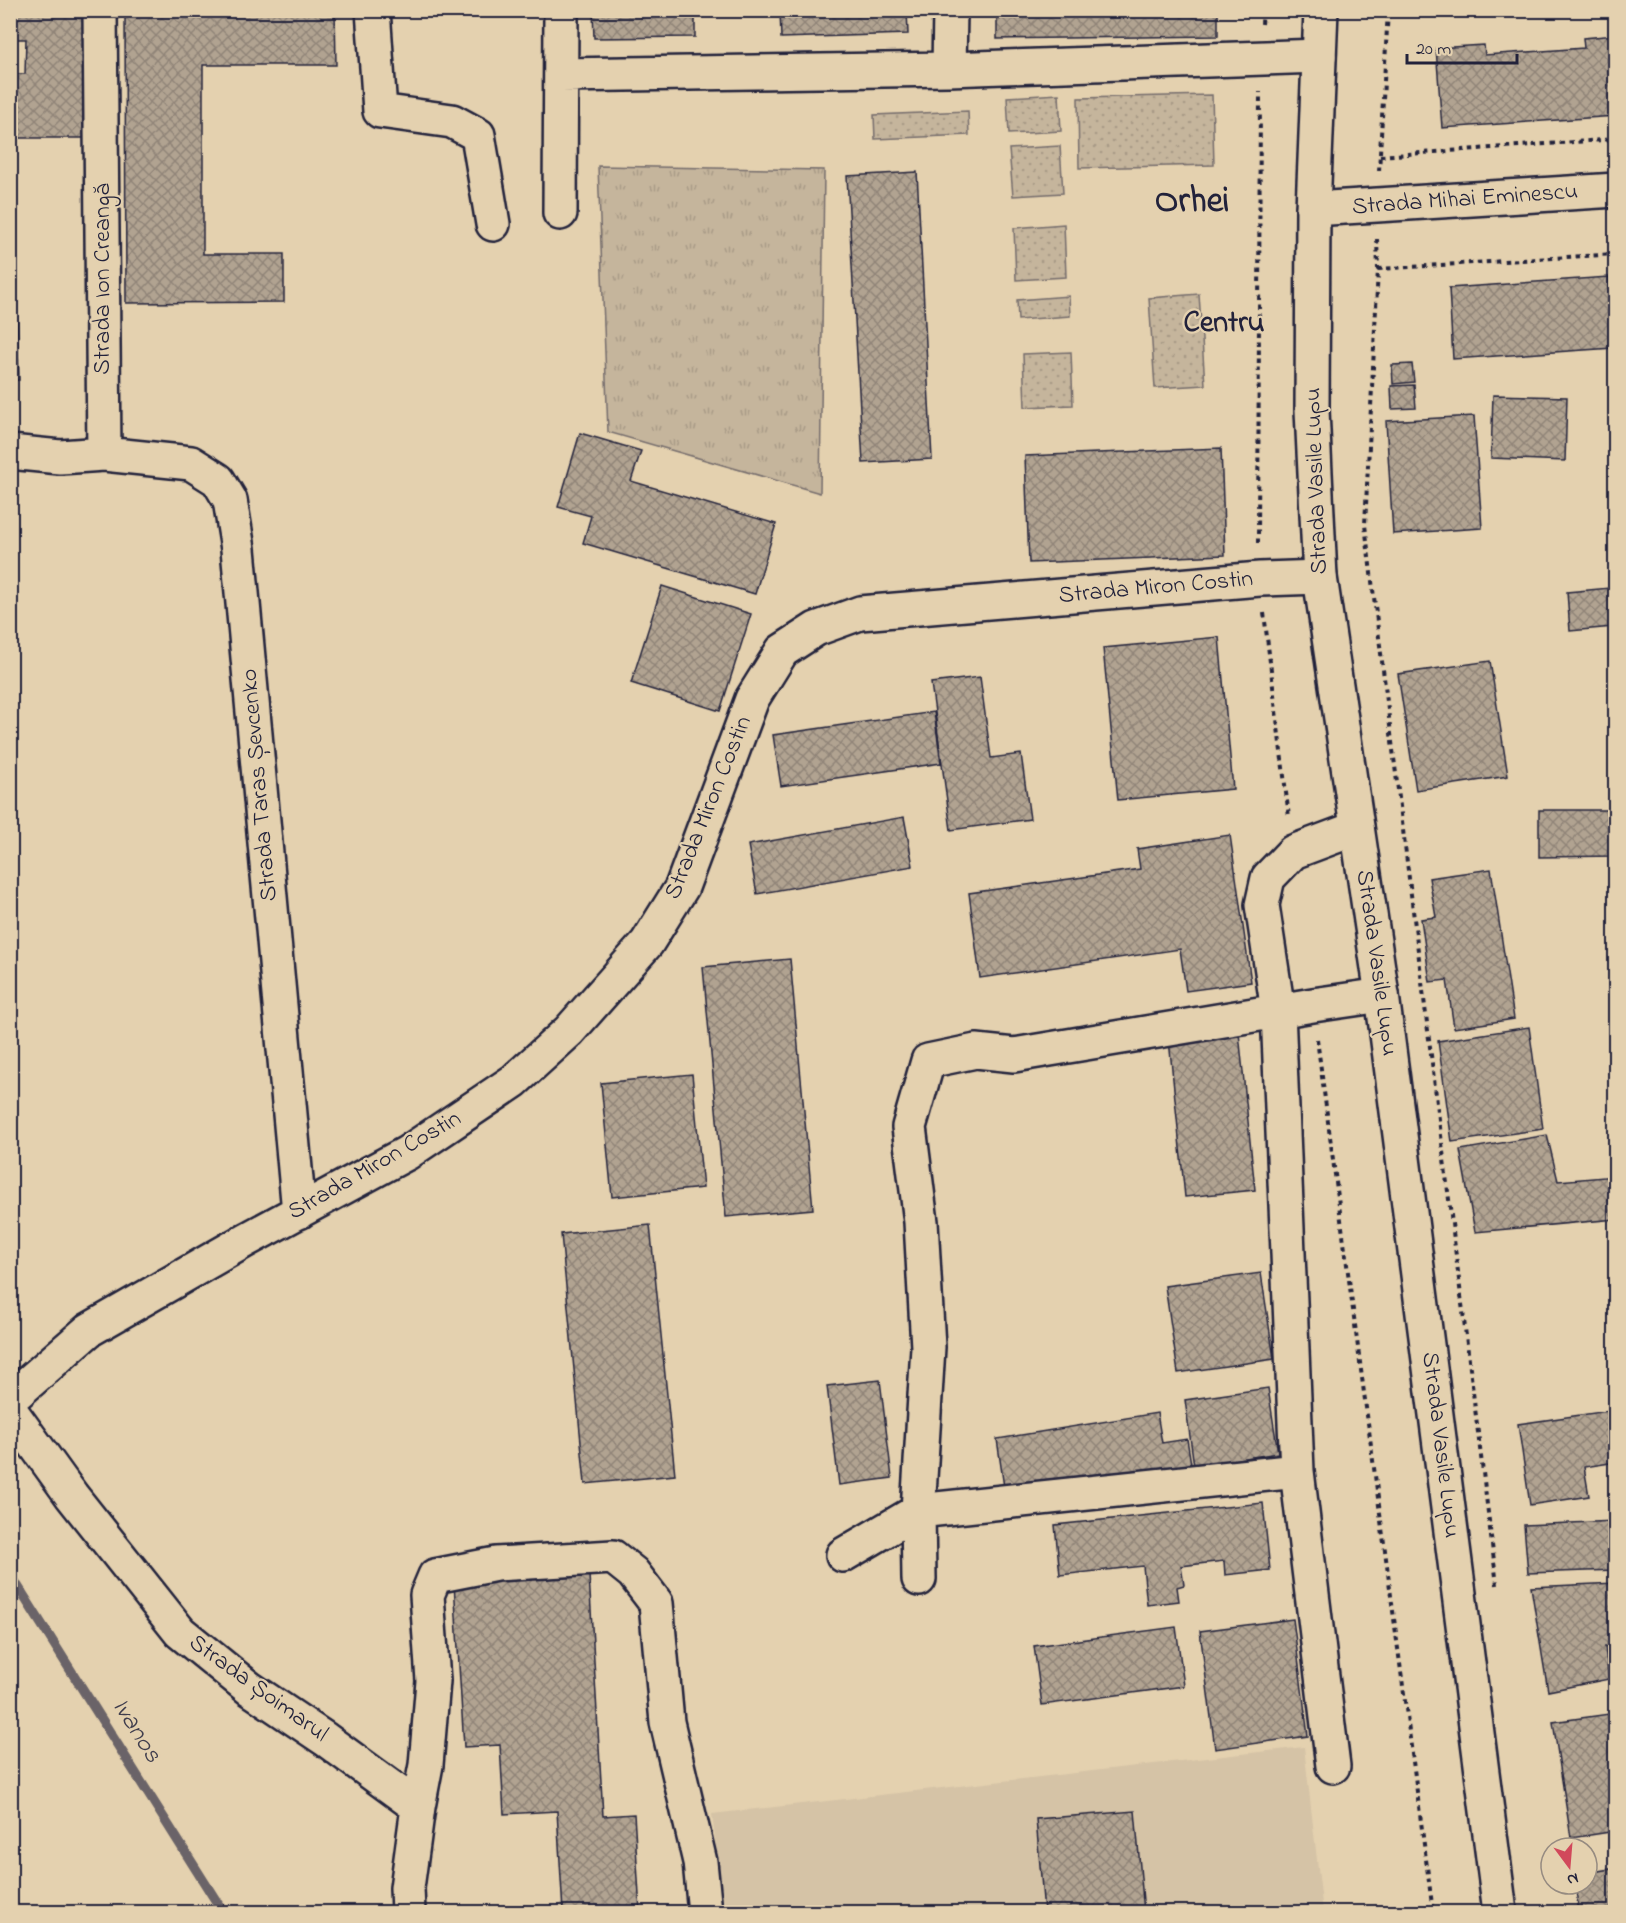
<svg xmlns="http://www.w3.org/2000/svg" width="1626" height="1923" font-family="'Indie Flower',sans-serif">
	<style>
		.built { fill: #d5c3a6 }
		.grass { fill: url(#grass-dots); stroke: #746c6c; stroke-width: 1.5 }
		.park { fill: url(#park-tufts); stroke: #746c6c; stroke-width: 1.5 }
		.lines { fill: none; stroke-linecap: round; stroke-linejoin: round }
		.stream { stroke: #6b6467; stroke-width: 10 }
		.building { fill: url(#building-cross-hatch); stroke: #22223b; stroke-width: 1.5 }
		.minor-casing { stroke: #22223b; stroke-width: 38 }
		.major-casing { stroke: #22223b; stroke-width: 38 }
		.path { stroke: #22223b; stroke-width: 4; stroke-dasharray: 4.5 4.5; stroke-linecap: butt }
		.minor { stroke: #e4d1af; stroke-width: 33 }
		.major { stroke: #e4d1af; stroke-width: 33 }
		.labels { text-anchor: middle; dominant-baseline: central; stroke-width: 4.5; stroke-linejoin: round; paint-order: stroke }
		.street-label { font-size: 24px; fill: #22223b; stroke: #e4d1af }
		.water-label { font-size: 26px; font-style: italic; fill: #403e4d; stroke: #e4d1af }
		.district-label { font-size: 30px; font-weight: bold; fill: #22223b; stroke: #e4d1af }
		.town-label { font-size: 36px; font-weight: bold; fill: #22223b; stroke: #e4d1af }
	</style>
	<defs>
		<pattern id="grass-dots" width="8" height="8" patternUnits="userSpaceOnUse" patternTransform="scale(1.5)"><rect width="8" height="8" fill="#c5b59c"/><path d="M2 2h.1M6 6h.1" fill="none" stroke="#a99b87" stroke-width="1.8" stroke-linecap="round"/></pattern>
		<pattern id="park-tufts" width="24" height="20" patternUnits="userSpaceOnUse" patternTransform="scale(1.5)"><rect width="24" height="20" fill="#c5b59c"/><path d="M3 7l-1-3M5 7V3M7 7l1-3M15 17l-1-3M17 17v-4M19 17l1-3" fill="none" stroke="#a99b87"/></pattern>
		<pattern id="building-cross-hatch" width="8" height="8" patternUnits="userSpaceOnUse" patternTransform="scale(1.5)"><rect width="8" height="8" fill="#b1a391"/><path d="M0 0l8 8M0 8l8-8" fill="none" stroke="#908478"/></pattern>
	</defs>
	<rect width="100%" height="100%" fill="#e4d1af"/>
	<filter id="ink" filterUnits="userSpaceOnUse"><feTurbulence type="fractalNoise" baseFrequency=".0167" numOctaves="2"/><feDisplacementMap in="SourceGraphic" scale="12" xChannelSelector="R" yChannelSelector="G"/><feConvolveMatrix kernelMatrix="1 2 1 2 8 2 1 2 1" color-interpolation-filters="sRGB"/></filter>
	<g filter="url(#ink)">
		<path class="built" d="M1304 1747 1323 1912H724L712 1814Z"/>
		<path class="grass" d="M1059 94 1061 131 1009 134 1007 97Z
			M1212 95 1214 165 1079 168 1078 98Z
			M968 111 969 135 875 139 874 115Z
			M1060 146 1063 193 1013 196 1009 149Z
			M1064 224 1066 277 1016 280 1014 228Z
			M1199 294 1205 385 1155 388 1149 298Z
			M1069 296 1070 316 1018 320 1017 300Z
			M1071 352 1073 405 1025 407 1023 354Z"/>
		<path class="park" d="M598 166 824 170 820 493 608 432Z"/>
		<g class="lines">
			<path class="stream" d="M10 1574 223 1912"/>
		</g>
		<path class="building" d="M10 10H78V18H94L93 138H10V93H15V74H25L26 39H10Z
			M125 10H335L336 65H203V254H284V302L126 303Z
			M593 10H695V37L594 38Z
			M780 10H907L908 34 781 38Z
			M997 10H1218V36L997 39Z
			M1616 35V116L1442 128 1436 48 1484 45 1485 55 1584 48 1583 38Z
			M917 172 932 459 863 463 847 176Z
			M10 251H15L19 380 10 381Z
			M1609 277 1613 348 1453 359 1449 288Z
			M1412 364 1414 382 1393 384 1392 365Z
			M1414 385 1416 408 1392 409 1391 386Z
			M1493 395 1567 397 1565 461 1491 458Z
			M1474 416 1482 528 1393 534 1386 421Z
			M580 433 641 451 631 481 776 524 755 594 583 543 591 516 558 507Z
			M1221 448 1225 555 1029 563 1025 456Z
			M662 586 751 614 720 711 631 683Z
			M1610 588 1613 627 1570 631 1567 592Z
			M1219 637 1233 789 1118 800 1103 648Z
			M1490 661 1508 776 1416 790 1398 674Z
			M980 677 991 758 1021 754 1030 819 951 830 931 683Z
			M934 712 941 763 781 786 773 735Z
			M1539 810H1616V856L1539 857Z
			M904 817 913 866 757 894 748 845Z
			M1230 835 1251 982 1186 991 1180 949 980 978 969 893 1140 869 1137 849Z
			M1491 869 1514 1019 1454 1028 1447 980 1430 982 1421 919 1436 917 1429 878Z
			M790 959 813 1209 726 1217 703 967Z
			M1529 1027 1543 1129 1452 1142 1438 1041Z
			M1239 1033 1255 1190 1185 1197 1169 1040Z
			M692 1074 703 1188 612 1197 601 1083Z
			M1547 1135 1558 1181 1616 1176V1219L1475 1232 1460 1150Z
			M650 1225 675 1475 585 1484 561 1234Z
			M1261 1273 1274 1359 1178 1373 1165 1286Z
			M880 1380 892 1478 839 1485 827 1386Z
			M1268 1388 1278 1453 1194 1466 1185 1400Z
			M1608 1411 1616 1462 1584 1467 1589 1496 1530 1505 1518 1424Z
			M1157 1413 1162 1443 1187 1439 1191 1464 1005 1494 997 1439Z
			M1263 1503 1270 1570 1225 1575 1224 1561 1181 1566 1184 1585 1177 1587 1179 1601 1147 1605 1143 1566 1060 1575 1055 1525Z
			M1616 1521V1570L1528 1573 1524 1525Z
			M589 1575 603 1816 634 1814 640 1912H563L557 1811 504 1814 500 1745 464 1747 454 1583Z
			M1616 1583V1647H1605L1609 1679 1548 1691 1531 1587Z
			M1293 1619 1308 1736 1215 1749 1200 1631Z
			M1176 1627 1184 1686 1042 1705 1034 1646Z
			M1616 1713V1831L1571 1838 1553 1722Z
			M1135 1811 1144 1912H1044L1036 1819Z
			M1616 1868V1912H1579L1575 1884H1587V1873Z"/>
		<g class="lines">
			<defs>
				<path id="minor" d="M373 10 380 111 452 121 478 135 493 224
					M949 69 950 10
					M561 75 949 69 1319 56
					M1313 209 1616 190
					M560 213 561 10
					M10 452 60 457 104 454 100 10
					M104 454 191 463 218 480 230 500 238 549 299 1212
					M10 1399 89 1330 246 1240 407 1153 514 1081 569 1031 647 943 682 887 752 699 782 651 816 629 860 613 1260 579 1320 577
					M10 1410 72 1496 180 1632 249 1688 325 1739 418 1807 407 1888 408 1912
					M843 1555 918 1511 1297 1471
					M919 1579 918 1511 928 1347 921 1222 909 1127 928 1061 976 1051 1014 1055 1313 1005 1382 995
					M1333 1766 1297 1471 1278 1011 1262 905 1268 878 1293 852 1357 828
					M418 1807 426 1765 433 1681 427 1595 435 1576 496 1564 613 1557 633 1573 656 1603 667 1722 700 1862 705 1912"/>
				<path id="major" d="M1321 10 1313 209 1312 410 1320 577 1382 995 1500 1912"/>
			</defs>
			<use href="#minor" class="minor-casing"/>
			<use href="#major" class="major-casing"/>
			<path class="path" d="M1262 24 1263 10
				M1380 156 1616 139
				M1379 171 1388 10
				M1377 239 1378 269 1365 525 1497 1585
				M1378 269 1616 254
				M1258 543 1260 92
				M1264 613 1289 817
				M1317 1039 1433 1912"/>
			<use href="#minor" class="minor"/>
			<use href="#major" class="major"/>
		</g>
	</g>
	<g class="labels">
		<g class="street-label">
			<text transform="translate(1465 200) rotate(-4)">Strada Mihai Eminescu</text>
			<text transform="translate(103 279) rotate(-90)">Strada Ion Creangă</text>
			<text transform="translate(1317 481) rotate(-92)">Strada Vasile Lupu</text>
			<text transform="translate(1156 588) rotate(-5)">Strada Miron Costin</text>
			<text transform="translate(260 785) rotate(-95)">Strada Taras Șevcenko</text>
			<text transform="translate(709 808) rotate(-68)">Strada Miron Costin</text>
			<text transform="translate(1376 963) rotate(82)">Strada Vasile Lupu</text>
			<text transform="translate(375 1166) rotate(-30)">Strada Miron Costin</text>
			<text transform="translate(1440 1445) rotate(83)">Strada Vasile Lupu</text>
			<text transform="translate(258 1689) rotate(36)">Strada Șoimarul</text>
		</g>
		<g class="water-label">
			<text transform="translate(136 1731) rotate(58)">Ivanos</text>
		</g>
		<g class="district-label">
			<text x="1224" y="324">Centru</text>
		</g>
		<g class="town-label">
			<text x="1192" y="202">Orhei</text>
		</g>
	</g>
	<rect width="1626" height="1923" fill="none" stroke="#e4d1af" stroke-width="36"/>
	<rect x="18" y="18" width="1590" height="1887" fill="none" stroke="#22223b" stroke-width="2" filter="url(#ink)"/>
	<g transform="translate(1569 1866) rotate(164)"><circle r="28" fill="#e4d1af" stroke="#968b81" stroke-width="1.5"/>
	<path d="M0-4.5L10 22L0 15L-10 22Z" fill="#d1495b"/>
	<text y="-9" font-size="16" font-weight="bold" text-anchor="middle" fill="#22223b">N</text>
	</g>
	<path d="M1407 54v9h110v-9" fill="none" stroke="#22223b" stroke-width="3"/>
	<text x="1416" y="54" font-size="18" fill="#22223b" stroke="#e4d1af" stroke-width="4.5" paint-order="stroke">20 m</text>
</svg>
